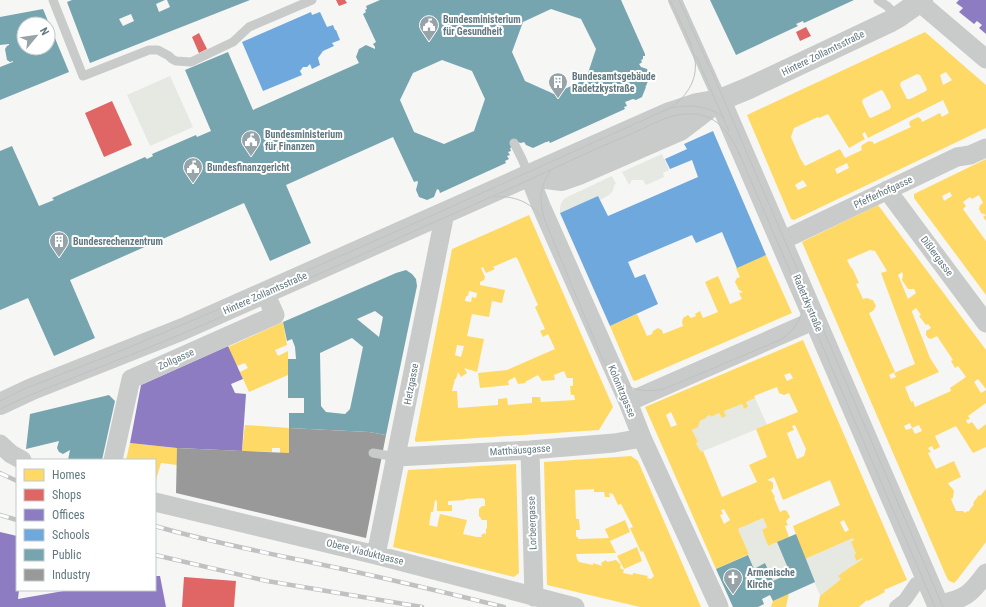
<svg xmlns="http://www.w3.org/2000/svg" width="986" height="607" font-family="'Roboto Condensed',sans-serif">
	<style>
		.green { fill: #e6e8e2 }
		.homes { fill: #ffd966; fill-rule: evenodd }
		.shops { fill: #e06666 }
		.offices { fill: #8e7cc3 }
		.schools { fill: #6fa8dc }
		.public { fill: #76a5af; fill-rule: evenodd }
		.industry { fill: #999 }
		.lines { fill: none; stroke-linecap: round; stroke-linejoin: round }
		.service { stroke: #c9cbcb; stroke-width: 9 }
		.pedestrian { stroke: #c9cbcb; stroke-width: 14 }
		.minor { stroke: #c9cbcb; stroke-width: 19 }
		.tertiary { stroke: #c9cbcb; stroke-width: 22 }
		.tram { stroke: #c0c1c2; stroke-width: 1 }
		.rail-casing { stroke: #c0c1c2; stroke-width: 4.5 }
		.rail { stroke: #fff; stroke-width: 3; stroke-dasharray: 9; stroke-linecap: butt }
		.labels { text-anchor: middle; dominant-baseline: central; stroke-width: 4; stroke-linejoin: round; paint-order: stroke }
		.poi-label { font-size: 10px; font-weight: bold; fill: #627880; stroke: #fff; text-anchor: start }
		.street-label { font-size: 10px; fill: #627880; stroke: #fff }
	</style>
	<rect width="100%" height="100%" fill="#f6f6f5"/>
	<path class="green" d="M170 76 193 127 150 146 127 95Z
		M662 154 669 170 663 173 664 177 646 185 643 180H632L629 185 622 172Z
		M612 176 616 184 614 185C614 194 607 196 600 200L598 196 560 213C560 207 560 203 565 198Z
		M755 398 767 425 701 452 696 443 698 442 692 430 700 421 706 418V417L710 415 711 417 719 413 722 418 726 416 724 411 742 404 744 409 748 407 746 402Z
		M763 518 767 527 762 530 768 546 777 542 790 573 773 581 765 563 754 569 748 555 749 554 738 529Z
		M853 538 854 540 851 542 856 554 854 556 856 561 862 558 863 559 849 568 839 576 841 579 820 596 805 559Z"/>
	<path class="homes" d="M925 32 986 85V128L794 220 791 219 747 115ZM946 72 952 80 943 85 940 75ZM917 74 920 75 927 89 926 91 910 99H907L900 85 901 82ZM881 90 883 91 891 106 890 109 871 118 869 117 862 102 863 99ZM943 100 949 113 942 117 940 113 922 122 921 119 918 117 910 121 909 124 911 127 874 144 873 142 869 141 862 145 861 148 862 150 845 158 840 149 805 166 800 158 791 137 794 128 818 117 819 118 828 114 849 148 865 139 862 134 865 132 868 138ZM847 163 849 168 837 174 835 169ZM803 180 807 186 798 190 795 185Z
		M986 159V221L983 217 986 215 981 213 979 209 980 205 983 203 979 195 972 199 970 197 963 202 966 206 963 209 986 241V295L914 198V194ZM950 192 952 196 944 201 942 196Z
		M878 205 986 350V389L978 379 974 382 981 393 986 390V403L968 416 970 419 966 420 968 424 972 422 978 430 986 424V447L973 453 956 426 935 436 940 447 934 450 932 446 928 448 931 452 928 453 936 469 954 461 961 477 948 483 949 485 952 488 954 491 953 498 951 499 956 511H963L965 513 967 511 968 512 974 504 973 503 979 495 980 496 986 489V542L957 580 954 583 949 581 947 578 802 242ZM870 250 875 251 887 271 881 273 915 364 894 373 896 377 891 379 889 375 895 372 869 313 873 311 876 306 873 300H872L867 298 863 299 856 284 859 283 852 268H851L847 260ZM902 272 903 275 902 280 908 289H914L916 293 908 299 898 275ZM916 308 921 315 919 316 926 325 928 324 931 328 926 331V335L928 338 931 339 937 336 953 360 951 361 955 368 958 366 966 377 950 388 951 391 915 407 913 401 911 402 905 387 939 372 930 358 912 312V311ZM910 423 912 428 919 425 922 431 915 434 912 428 906 430 904 426Z
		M529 215 613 407 599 430 416 442 415 441V439L452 249ZM516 257 518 260 538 305 535 307 545 329 540 331 543 337 548 334 555 349 507 370 478 373 480 388 509 385 508 381 515 377 518 384 526 383 525 382 538 375 542 381 555 380 554 375 564 371 567 378H573V386H570L571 395H574L575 400 541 402 540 397H532V403L508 405 507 398 498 399V405L458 408 457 391H452L455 379H456L458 372 461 377 467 373 464 368 477 372 484 339 467 336 472 314 489 317 492 301 502 303 505 290 480 285V282L484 280 485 277 481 268 483 267 486 273 495 269 493 267ZM469 291 477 293 476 298 472 297 471 302 465 301 466 296H468ZM457 345 464 346 461 357 455 355Z
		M766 255 792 313 635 381 633 380 610 326 637 314 647 336 652 334 653 331 658 328 662 330 663 334 683 326 682 322 683 318 688 315 691 318 696 316 695 314 700 311 703 318 718 312 705 282 718 276 730 304 742 299 739 293 743 292 739 290 735 282 737 278 740 277 736 268Z
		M283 322 287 345 275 350 278 356 288 351V375L249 392 240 372 248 368 245 363 237 366 228 347Z
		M803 340 907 580 884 590 885 592 868 601 867 600 859 607H818L820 596 841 579 838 576 849 568 863 559 862 558 856 561 854 555 856 554 851 542 854 540 853 538 805 559 793 526 840 505 830 480 783 500 774 477 767 480 771 481 773 483V489L771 490 775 497 774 498 780 512 784 510 787 511 790 517 786 521 788 525 785 526 789 537 768 546 762 530 767 527 763 518 738 529 749 554 716 569 645 407ZM790 373 793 378 787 381 784 375ZM777 387 779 393 784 395 789 393 798 412 756 429 767 457 749 465 757 482 722 497 703 451 701 452 696 443 698 442 692 430 698 427 700 421 706 418V417L710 415 711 417 719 413 722 418 726 416 724 411 742 404 744 409 748 407 746 402 755 398 754 396ZM671 412 677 425 671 427 666 415ZM795 425 806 449 804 456 797 459 787 433 794 430 792 426ZM724 509 730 520 724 524 720 515 723 514 721 510ZM844 520 849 530 845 532 840 522Z
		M245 425 289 428V453H280V448H272V452L242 451Z
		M130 443 177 448V465L161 463 155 483V460H126Z
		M631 456 638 461 701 607H640L547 585 544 462ZM594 489V492H604L605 497H610L609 493 613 494 618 505 621 504 633 527 630 528 641 552 643 551 654 576 651 579 647 578 648 576 633 573V575L623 573 624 570 620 568 621 565 616 560 607 562 606 560 601 563 602 566 593 563V565L579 562 577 559 576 554 616 553 610 541 630 532 625 520 605 529 609 538 579 539 576 536V530H580L579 519H576L575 490Z
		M516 464 519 573 514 577 393 547 408 470ZM483 498 485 500V506H482L479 509V516L482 520H487V528L486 529V535L485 533 481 535 482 537H477L463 534 467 520 440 514 437 527 429 525 431 512H433L435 500 437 501V511H452V505H448V501L465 500V499Z
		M637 547 642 561 624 569 617 556Z
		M789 593 786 607H771L773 601Z"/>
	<path class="shops" d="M336 0H345L347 3 339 6Z
		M806 27 811 36 800 41 796 32Z
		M199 33 207 49 199 53 192 37Z
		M112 101 132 145 104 157 85 113Z
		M184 577 236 581 234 607H182Z"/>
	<path class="offices" d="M959 0H986V34L979 28 982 25 977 21 974 24 959 12 963 8 956 3Z
		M228 346 243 379 231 384 235 393 246 394 242 451 177 448 130 443 141 385Z
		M0 532 17 536V590H19L18 599 69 590H155V576H160L166 607H0Z"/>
	<path class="schools" d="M311 12 312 15 320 12 327 27 333 25 335 30H336L340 40 332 43 334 46 323 51 318 58 320 65 312 69 310 64 307 67H303L300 71 302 75 263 91 242 42Z
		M713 131 766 255 737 268 722 232 696 243 692 235 628 262 635 278 645 274 658 304 610 326 560 213 598 196 608 216 698 177 692 160 670 169 665 159 687 149 684 144Z"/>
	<path class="public" d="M72 0H165L156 4 159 12 170 7 167 0H250L90 63 67 2ZM131 14 134 21 123 26 119 19Z
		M380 0H621L645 54V56H643V59L641 60 642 62 641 63 639 64 641 67 647 69 650 76 646 86H645L646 87 642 97 636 100 633 99 625 102 627 106 624 107 625 109 550 143 549 141 547 142H546L533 148 526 145 524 142 521 143 517 142 512 147 510 148 511 151 508 152 510 155 507 156 509 159 505 161 506 163 440 193 439 190 437 189 434 197 427 200 419 197 416 190 418 182 417 181 414 182 393 137 286 185 311 243 270 261 244 203 70 280 95 338 54 356 28 298 0 310V151L12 146 39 206 54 200 52 198 145 157 147 159 153 156 152 154 196 135 197 137 211 131 185 70 228 52 253 110 359 63 356 57 359 49 366 45 375 49V47L373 44 376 42 363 14 366 12 365 10 367 9 366 6ZM551 9 581 19 596 49 586 79 554 94 525 81 512 52 523 22ZM442 60 472 71 485 99 474 131 444 144 414 132 400 100 413 73Z
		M710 0H854L804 23 803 21 796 24 798 26 736 55Z
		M43 9 69 72 0 100V67L13 62V61L10 62 7 60 5 49 7 46 9 45V44L0 45V17ZM24 24H48V48H40L41 52 36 55 35 48H24Z
		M406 270 412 274 416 279 417 286 386 435 369 432 289 428V413H304V398H288V359H296L295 347 292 339 287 341 283 322 396 273ZM375 311 383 317 379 337 357 319ZM352 338 363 347 350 409 345 414 326 412 321 406 320 353Z
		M109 395 115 401 102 460H68L70 450 63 454 59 452 57 448 59 441 26 449 30 414Z
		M796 534 815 582 773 601 770 595 762 599 764 604 758 607H733L716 569 748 555 754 569 765 563 773 581 790 573 777 542Z"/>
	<path class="industry" d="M289 428 369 432 386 435 366 538 176 493 177 448 289 453Z"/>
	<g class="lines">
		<path class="service" d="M53 0 83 76 149 50H158L169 56 172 59 176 61 191 62 233 42 249 27 312 0
			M878 0 887 6 898 17
			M514 143 522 159 529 176
			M373 453 396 457"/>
		<path class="pedestrian" d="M675 0 720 100
			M896 607 905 600 916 584"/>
		<path class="minor" d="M919 2 986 59
			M529 176 541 206 628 402 642 438 718 604 719 607
			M887 190 986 323
			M781 241 957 157 970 155 986 148
			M628 402 815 320
			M0 444 11 454 22 460
			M530 450 534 597
			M396 457 530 450 614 443 642 438
			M113 460 131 379 275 315 265 293
			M155 502 376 555 575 607
			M376 555 445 213
			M938 604C964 600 971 594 986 573"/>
		<path class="tertiary" d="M720 100 939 607
			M529 176 562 180 579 174 680 130 714 104
			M0 404 32 389 183 329 667 114 697 104 720 100 749 88 891 21 898 17 922 0"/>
		<path class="tram" d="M670 0 691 44
			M679 0 715 79 943 607
			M696 56 729 131
			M672 108C690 104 708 106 724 117
			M739 153 935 607
			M551 170C539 187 539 201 545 221L602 358C617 384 633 395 664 389L780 340C794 331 801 320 804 304
			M494 197C513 195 531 202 541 217
			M0 401 24 389 123 350 224 307 411 225 668 109C685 99 698 81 695 60 694 53 691 46 689 40
			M0 409C26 396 53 386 80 375 117 360 154 346 191 330 262 300 332 268 403 236 429 224 456 213 482 201 533 179 582 154 633 133 650 126 668 114 687 114 717 112 730 134 741 157"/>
		<defs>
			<path id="rail" d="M0 473 17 481
				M0 515 17 520
				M155 526C213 543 273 554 333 567 390 579 447 593 504 607
				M155 555 267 581 422 607"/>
		</defs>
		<use href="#rail" class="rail-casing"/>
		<use href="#rail" class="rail"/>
	</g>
	<defs>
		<symbol id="civic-pin" viewBox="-11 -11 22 30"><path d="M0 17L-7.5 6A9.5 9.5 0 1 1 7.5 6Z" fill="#96a4a9" stroke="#fff"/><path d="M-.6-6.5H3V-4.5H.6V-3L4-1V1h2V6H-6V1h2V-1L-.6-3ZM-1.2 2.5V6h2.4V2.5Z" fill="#fff"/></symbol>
		<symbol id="building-pin" viewBox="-11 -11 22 30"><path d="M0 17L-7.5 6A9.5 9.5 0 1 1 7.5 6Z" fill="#96a4a9" stroke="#fff"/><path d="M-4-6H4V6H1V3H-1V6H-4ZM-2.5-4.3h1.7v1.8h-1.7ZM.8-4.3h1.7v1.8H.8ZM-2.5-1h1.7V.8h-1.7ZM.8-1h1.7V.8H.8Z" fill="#fff"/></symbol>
		<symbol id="church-pin" viewBox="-11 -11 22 30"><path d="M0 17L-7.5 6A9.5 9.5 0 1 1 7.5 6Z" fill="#96a4a9" stroke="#fff"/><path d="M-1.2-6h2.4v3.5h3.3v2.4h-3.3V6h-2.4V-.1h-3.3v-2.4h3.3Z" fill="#fff"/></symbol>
	</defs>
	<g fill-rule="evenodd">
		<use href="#civic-pin" x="418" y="14" width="22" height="30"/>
		<use href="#building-pin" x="547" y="71" width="22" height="30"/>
		<use href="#civic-pin" x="240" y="129" width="22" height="30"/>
		<use href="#civic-pin" x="182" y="156" width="22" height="30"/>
		<use href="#building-pin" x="48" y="230" width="22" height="30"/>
		<use href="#church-pin" x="722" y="567" width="22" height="30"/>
	</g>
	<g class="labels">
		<g class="poi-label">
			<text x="443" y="19">Bundesministerium<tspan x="443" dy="12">für Gesundheit</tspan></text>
			<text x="572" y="76">Bundesamtsgebäude<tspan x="572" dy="12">Radetzkystraße</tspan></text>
			<text x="265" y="134">Bundesministerium<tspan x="265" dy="12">für Finanzen</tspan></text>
			<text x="207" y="167">Bundesfinanzgericht</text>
			<text x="73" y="241">Bundesrechenzentrum</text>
			<text x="747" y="572">Armenische<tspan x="747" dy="12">Kirche</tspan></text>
		</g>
		<g class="street-label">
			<text transform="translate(823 53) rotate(-26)">Hintere Zollamtsstraße</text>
			<text transform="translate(883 192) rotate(-25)">Pfefferhofgasse</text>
			<text transform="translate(937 256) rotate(53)">Dißlergasse</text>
			<text transform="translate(265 293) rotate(-24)">Hintere Zollamtsstraße</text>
			<text transform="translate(808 303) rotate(67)">Radetzkystraße</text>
			<text transform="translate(176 359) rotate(-24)">Zollgasse</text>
			<text transform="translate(411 384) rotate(-79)">Hetzgasse</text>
			<text transform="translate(622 391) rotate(67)">Kolonitzgasse</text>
			<text transform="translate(520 450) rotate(-4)">Matthäusgasse</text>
			<text transform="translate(532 523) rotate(-92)">Lorbeergasse</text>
			<text transform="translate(365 552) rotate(14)">Obere Viaduktgasse</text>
		</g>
	</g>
	<rect x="16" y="459" width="140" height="132" fill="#ffffff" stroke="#c0c9cc"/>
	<rect x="24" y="469" width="20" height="12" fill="#ffd966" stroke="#c0c9cc"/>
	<text x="52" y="479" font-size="12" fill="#627880">Homes</text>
	<rect x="24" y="489" width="20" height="12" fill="#e06666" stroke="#c0c9cc"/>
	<text x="52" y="499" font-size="12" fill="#627880">Shops</text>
	<rect x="24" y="509" width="20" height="12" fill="#8e7cc3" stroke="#c0c9cc"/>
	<text x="52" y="519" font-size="12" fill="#627880">Offices</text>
	<rect x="24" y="529" width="20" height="12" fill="#6fa8dc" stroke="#c0c9cc"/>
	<text x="52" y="539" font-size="12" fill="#627880">Schools</text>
	<rect x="24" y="549" width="20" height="12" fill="#76a5af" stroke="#c0c9cc"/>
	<text x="52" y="559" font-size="12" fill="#627880">Public</text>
	<rect x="24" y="569" width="20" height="12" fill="#999999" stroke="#c0c9cc"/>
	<text x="52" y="579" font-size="12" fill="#627880">Industry</text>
	<g transform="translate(36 36) rotate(61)"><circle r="19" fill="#ffffff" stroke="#c0c9cc"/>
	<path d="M0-3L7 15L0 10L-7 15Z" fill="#96a4a9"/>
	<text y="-6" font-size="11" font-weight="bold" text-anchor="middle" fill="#627880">N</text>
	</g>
</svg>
